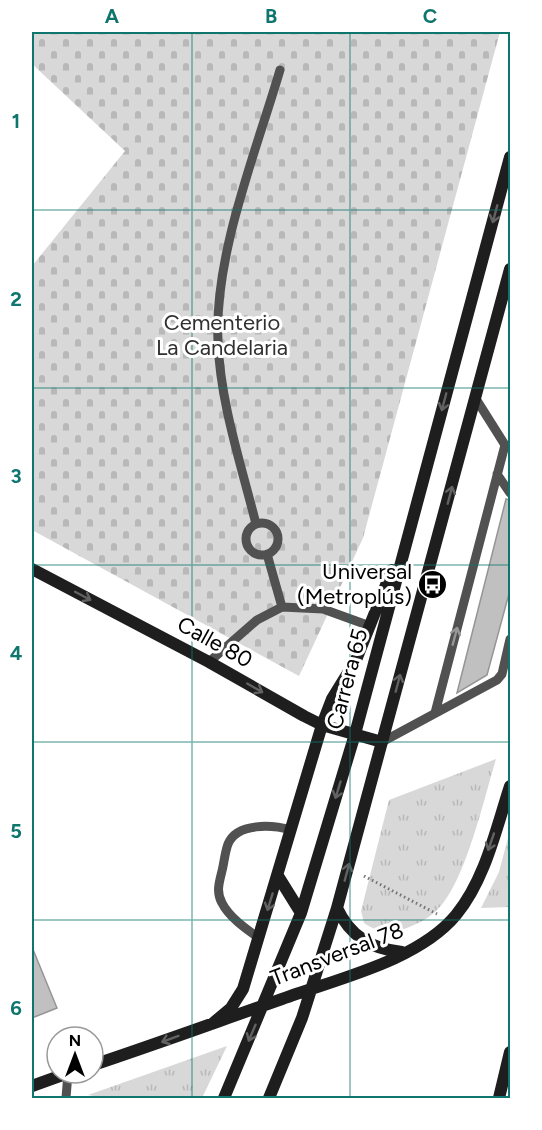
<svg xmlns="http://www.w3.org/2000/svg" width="542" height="1130" font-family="Figtree,sans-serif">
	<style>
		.grass { fill: url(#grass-tufts) }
		.cemetery { fill: url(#cemetery-stones) }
		.building { fill: #c0c0c0; stroke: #959595; stroke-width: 1.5 }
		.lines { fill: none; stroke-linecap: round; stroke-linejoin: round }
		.path { stroke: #737373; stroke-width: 3; stroke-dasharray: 1.5 3; stroke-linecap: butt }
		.lane { stroke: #515151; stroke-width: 9 }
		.secondary { stroke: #1e1e1e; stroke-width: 12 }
		.oneway { stroke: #626262 }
		.oneway2 { stroke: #979797 }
		.grid { fill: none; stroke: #0f766e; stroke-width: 1.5; stroke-opacity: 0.55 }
		.labels { text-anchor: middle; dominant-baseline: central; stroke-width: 6; stroke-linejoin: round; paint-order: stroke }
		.park-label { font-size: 22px; fill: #2f2f2f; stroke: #fff }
		.poi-label { font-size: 22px; fill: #000; stroke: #fff; text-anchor: end }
		.street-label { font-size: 22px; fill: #000; stroke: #fff }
		.neatline { fill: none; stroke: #0f766e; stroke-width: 2 }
		.grid-label { font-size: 20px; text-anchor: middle; font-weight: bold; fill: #0f766e }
	</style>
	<defs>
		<pattern id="grass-tufts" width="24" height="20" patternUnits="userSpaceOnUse" patternTransform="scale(1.5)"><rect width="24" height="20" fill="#d8d8d8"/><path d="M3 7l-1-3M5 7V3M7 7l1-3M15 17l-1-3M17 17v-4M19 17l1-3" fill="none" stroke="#b8b8b8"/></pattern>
		<pattern id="cemetery-stones" width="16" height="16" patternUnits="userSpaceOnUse" patternTransform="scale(1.5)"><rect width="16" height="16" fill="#d8d8d8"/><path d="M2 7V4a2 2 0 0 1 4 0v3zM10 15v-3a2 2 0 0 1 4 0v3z" fill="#b8b8b8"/></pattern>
	</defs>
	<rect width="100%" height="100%" fill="#fff"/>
	<path class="grass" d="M496 759C484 798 465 886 435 912 427 919 417 924 407 928 391 934 378 933 364 923L361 911 389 800Z
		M510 830V907L481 908 499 872Z
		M227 1046 202 1098H104L88 1095Z"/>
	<path class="cemetery" d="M32 32H500L363 538 299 676 32 530V266L125 151 32 64Z"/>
	<path class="building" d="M506 499 510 500V590L487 675 457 693Z
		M32 947 57 1008 32 1018Z"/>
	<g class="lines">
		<path class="path" d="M364 876 437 914"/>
		<path class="lane" d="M497 474 510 493
			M246 539a16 16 0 1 1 32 0a16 16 0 1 1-32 0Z
			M256 524C241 464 220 402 218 341 214 255 256 152 280 70
			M282 607 323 609 370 626
			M209 662 257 620 282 607 267 554
			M435 713 505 445 476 399
			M382 742 497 680 502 674 510 639
			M259 938C246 929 229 917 222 903 216 892 219 883 222 871 224 863 225 852 228 844 237 822 273 825 291 830
			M66 1098 68 1073"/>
		<path class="secondary" d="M32 569 209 662 304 716 322 725 382 742
			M278 876 301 913
			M337 908C350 936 371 949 402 952
			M212 1024 231 1008 243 989 322 725 332 699 356 660 392 570
			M93 1065C156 1044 219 1021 282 999 336 979 418 961 456 915 485 880 496 829 510 786
			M32 1086 68 1073
			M224 1098 301 913 355 734 510 157
			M269 1098 302 1018 337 908 510 269
			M499 1098 510 1052"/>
	</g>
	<defs><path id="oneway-shaft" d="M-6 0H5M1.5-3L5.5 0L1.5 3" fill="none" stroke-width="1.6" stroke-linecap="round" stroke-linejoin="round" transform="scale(1.5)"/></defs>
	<g class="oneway">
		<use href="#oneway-shaft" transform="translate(495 214) rotate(105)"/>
		<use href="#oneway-shaft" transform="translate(444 402) rotate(105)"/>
		<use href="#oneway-shaft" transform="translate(450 495) rotate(-75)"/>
		<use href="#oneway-shaft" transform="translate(83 596) rotate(28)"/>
		<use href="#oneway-shaft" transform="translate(398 683) rotate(-75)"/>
		<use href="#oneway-shaft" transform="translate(255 688) rotate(30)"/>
		<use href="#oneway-shaft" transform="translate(338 790) rotate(107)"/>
		<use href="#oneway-shaft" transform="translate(491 842) rotate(109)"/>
		<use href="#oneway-shaft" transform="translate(347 872) rotate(-75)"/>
		<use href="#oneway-shaft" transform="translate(270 902) rotate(107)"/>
		<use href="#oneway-shaft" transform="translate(252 1033) rotate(113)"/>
		<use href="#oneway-shaft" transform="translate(170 1039) rotate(160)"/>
	</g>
	<use class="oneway2" href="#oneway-shaft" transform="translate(455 636) rotate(-75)"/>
	<path class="grid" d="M192 32V1098M350 32V1098M32 210H510M32 388H510M32 565H510M32 742H510M32 920H510"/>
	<defs>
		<symbol id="bus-disc" viewBox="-11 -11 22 22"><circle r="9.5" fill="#000" stroke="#fff"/><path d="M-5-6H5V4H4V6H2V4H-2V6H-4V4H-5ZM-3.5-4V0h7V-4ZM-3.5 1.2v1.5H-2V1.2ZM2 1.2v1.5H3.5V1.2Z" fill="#fff"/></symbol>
	</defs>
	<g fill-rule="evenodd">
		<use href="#bus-disc" x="416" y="568" width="33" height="33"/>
	</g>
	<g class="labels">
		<g class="park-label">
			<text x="222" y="322">Cementerio<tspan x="222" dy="25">La Candelaria</tspan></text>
		</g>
		<g class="poi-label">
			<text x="412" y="571">Universal<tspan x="412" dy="25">(Metroplús)</tspan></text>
		</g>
		<g class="street-label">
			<text transform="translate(215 642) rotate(29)">Calle 80</text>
			<text transform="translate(347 679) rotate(-75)">Carrera 65</text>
			<text transform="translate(337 954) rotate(-21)">Transversal 78</text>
		</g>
	</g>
	<rect width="542" height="1130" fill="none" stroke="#ffffff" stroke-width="66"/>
	<g transform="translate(75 1055)"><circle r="28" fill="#ffffff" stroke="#999999" stroke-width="1.5"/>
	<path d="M0-4.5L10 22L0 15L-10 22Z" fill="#000000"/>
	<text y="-9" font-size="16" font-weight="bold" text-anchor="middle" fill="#000000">N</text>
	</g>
	<rect x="33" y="33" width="476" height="1064" class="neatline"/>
	<g class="grid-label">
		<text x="112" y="23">A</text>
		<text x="271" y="23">B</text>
		<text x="430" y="23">C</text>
		<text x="16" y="128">1</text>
		<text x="16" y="306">2</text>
		<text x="16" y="483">3</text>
		<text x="16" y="660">4</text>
		<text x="16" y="838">5</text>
		<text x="16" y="1015">6</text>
	</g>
</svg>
